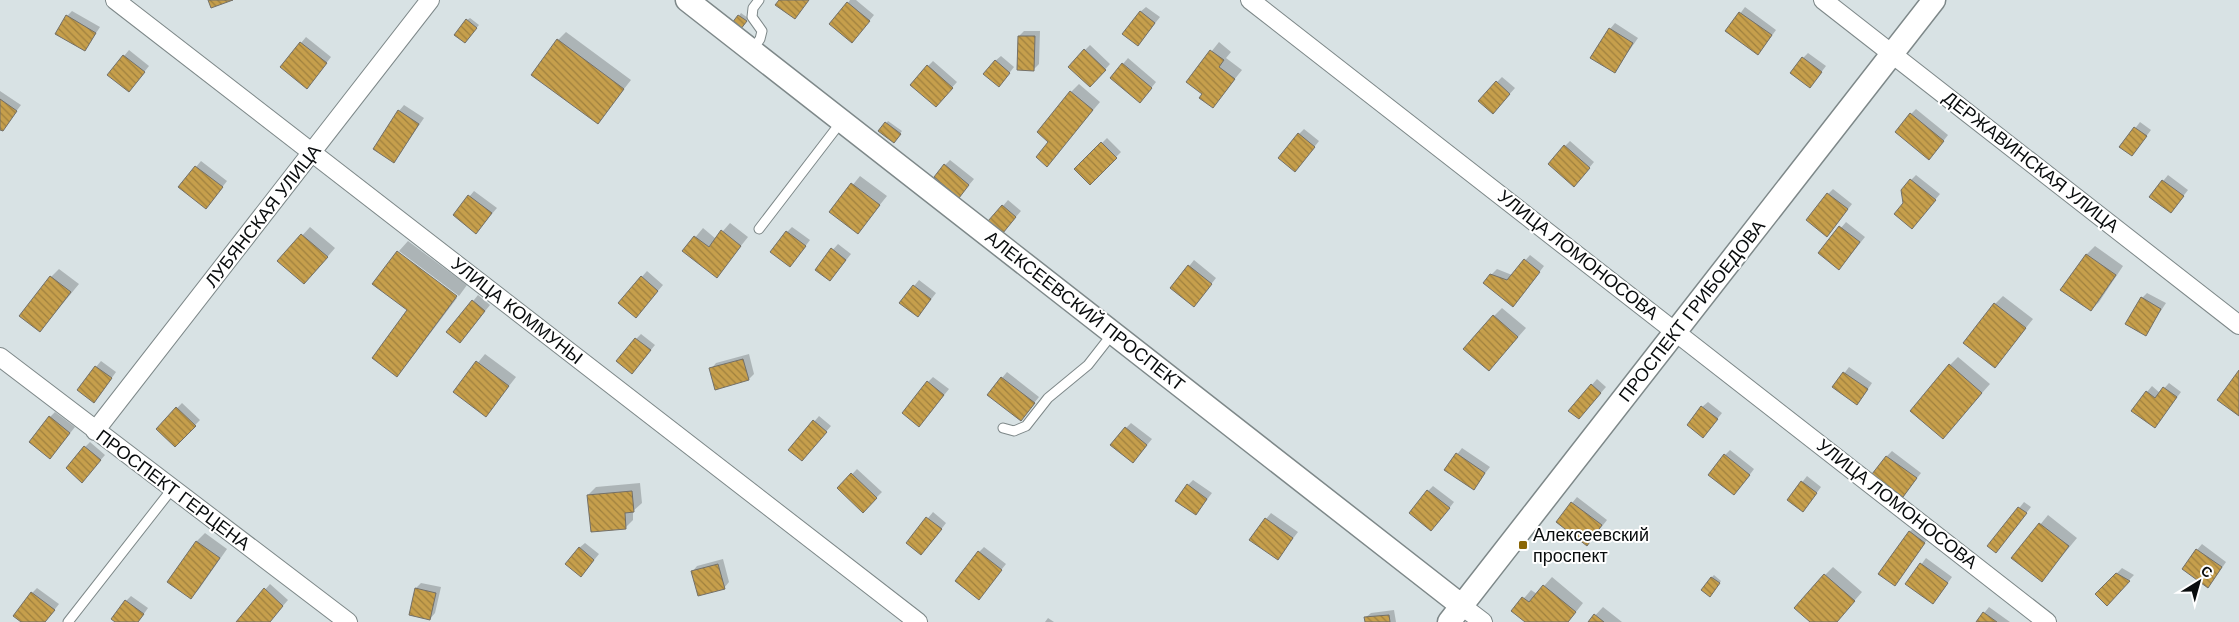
<svg xmlns="http://www.w3.org/2000/svg" width="2239" height="622" font-family="Helvetica,sans-serif">
	<style>
		.shadow { fill: #0003 }
		.building { fill: url(#building-back-hatch); stroke: #737069 }
		.lines { fill: none; stroke-linecap: round; stroke-linejoin: round }
		.service-casing { stroke: #7e8889; stroke-width: 11 }
		.minor-casing { stroke: #7e8889; stroke-width: 20 }
		.tertiary-casing { stroke: #7e8889; stroke-width: 25 }
		.service { stroke: #fff; stroke-width: 9 }
		.minor { stroke: #fff; stroke-width: 18 }
		.tertiary { stroke: #fff; stroke-width: 22 }
		.poi-dot { fill: #8b6706; stroke: #fff; stroke-width: 2 }
		.labels { text-anchor: middle; dominant-baseline: central; stroke-width: 4; stroke-linejoin: round; paint-order: stroke }
		.street-label { font-size: 18px; fill: #090c0d; stroke: #fff }
		.poi-label { font-size: 18px; fill: #090c0d; stroke: #fff; text-anchor: start }
	</style>
	<defs>
		<pattern id="building-back-hatch" width="6" height="6" patternUnits="userSpaceOnUse" patternTransform="scale(1.25)"><rect width="6" height="6" fill="#c69f4c"/><path d="M-1 5l2 2M0 0l6 6M5-1l2 2" fill="none" stroke="#9f803e"/></pattern>
	</defs>
	<rect width="100%" height="100%" fill="#d8e2e4"/>
	<path class="shadow" d="M850 0H856L874 15 857 36 848 3Z
		M1146 7 1160 17 1138 45 1140 12Z
		M1745 7 1776 30 1763 48 1727 31Z
		M72 11 100 27 85 50 67 16Z
		M741 13 748 18 742 26 739 16Z
		M470 18 479 25 467 39V20Z
		M1615 23 1638 38 1615 71 1610 29Z
		M1024 31H1040L1039 64 1034 69 1019 36Z
		M566 32 631 80 598 122 558 40Z
		M306 37 331 57 312 82 281 67Z
		M1219 42 1231 52 1226 58 1242 70 1213 106 1204 93 1188 81Z
		M1090 45 1110 64 1096 80 1085 50Z
		M129 50 149 66 129 91 124 56Z
		M1808 53 1826 66 1810 87 1803 58Z
		M1001 56 1014 67 1004 80 995 61Z
		M1128 58 1156 82 1145 96 1111 78Z
		M933 61 957 82 941 100 928 66Z
		M1502 77 1515 88 1498 107 1497 82Z
		M1079 84 1100 102 1047 165 1050 141 1071 92Z
		M0 91 21 105 2 130 0 128Z
		M404 105 424 118 394 162 399 111Z
		M1916 109 1948 135 1934 153 1911 114Z
		M888 121 902 131 896 139 880 131Z
		M2140 122 2151 130 2132 155 2121 147Z
		M1304 129 1319 141 1300 165 1299 134Z
		M1107 138 1121 152 1090 183 1076 169Z
		M1570 141 1594 162 1579 180 1565 146Z
		M950 160 974 179 964 191 945 165Z
		M201 161 227 181 211 202 196 167Z
		M1916 175 1940 194 1917 222 1904 203 1911 180Z
		M2168 175 2188 190 2171 212 2151 196Z
		M860 176 887 196 858 232 831 212Z
		M1833 189 1852 204 1832 230 1828 194Z
		M474 191 497 208 476 232 454 215Z
		M1008 200 1021 211 1008 226 990 221Z
		M1846 222 1865 237 1844 263 1820 253Z
		M730 223 748 237 717 276 684 251 703 228 716 239Z
		M310 227 335 248 312 275 279 261Z
		M792 227 810 240 795 260 787 232Z
		M408 241 467 285 459 296 399 251Z
		M838 244 851 254 835 274 816 269Z
		M2095 246 2123 266 2099 302 2091 310 2062 290 2087 254Z
		M397 253 457 298 407 364 397 375 409 310Z
		M1530 255 1544 266 1518 300 1491 275 1497 269 1512 275Z
		M1194 260 1216 278 1199 300 1172 288Z
		M59 269 79 284 40 331 51 277Z
		M647 271 663 285 641 311 619 303Z
		M919 280 936 293 923 310 901 302Z
		M2147 293 2166 303 2145 335 2142 298Z
		M478 295 490 305 465 336 448 332Z
		M2003 296 2033 319 1995 366V304Z
		M1502 308 1526 328 1489 370 1494 316Z
		M641 334 655 345 637 367 636 339Z
		M485 354 516 377 486 415 454 392Z
		M749 354 754 374 749 379 711 369 716 363Z
		M1958 357 1990 384 1943 437 1950 365Z
		M101 361 116 372 99 396 96 367Z
		M1849 367 1872 383 1862 398 1834 387Z
		M1007 372 1039 397 1021 419 1002 378Z
		M933 377 949 389 924 420 928 382Z
		M1597 379 1606 387 1584 412 1570 410Z
		M2169 383 2181 392 2155 426 2147 392 2152 386 2160 393Z
		M1708 402 1722 413 1708 431 1702 407Z
		M182 403 200 420 175 446 157 429Z
		M55 412 75 427 55 452 50 417Z
		M819 416 831 426 807 454 790 450Z
		M1131 423 1152 439 1133 462 1126 428Z
		M90 442 105 455 87 476 85 447Z
		M1462 448 1490 467 1473 489 1446 469Z
		M1730 450 1754 469 1739 489 1725 455Z
		M1892 451 1921 473 1903 496 1887 456Z
		M857 469 882 492 863 511 839 488Z
		M1807 476 1821 487 1808 505 1788 500Z
		M1193 480 1212 493 1196 514 1188 485Z
		M640 483 642 503 633 511V520L625 528 588 495 596 487Z
		M1433 486 1454 502 1437 524 1428 491Z
		M1577 497 1607 520 1592 539 1572 503Z
		M2024 502 2031 507 2001 546H1989Z
		M933 512 946 523 927 548 908 543Z
		M1271 513 1298 532 1278 558 1266 519Z
		M2048 515 2077 538 2042 580 2013 558Z
		M1915 527 1929 537 1895 584 1909 532Z
		M205 533 227 549 199 589 191 597 169 582 197 541Z
		M585 543 599 554 586 570 579 548Z
		M2202 544 2226 562 2213 581 2197 550Z
		M984 547 1006 564 979 598V552Z
		M1926 558 1952 577 1938 597 1907 584Z
		M723 559 729 582 724 588 692 572 697 566Z
		M1833 567 1862 592 1836 622H1812L1825 575Z
		M2122 568 2134 575 2106 604 2097 594Z
		M1714 575 1721 581 1712 593 1711 578Z
		M1552 577 1583 603 1568 622H1527L1513 611 1531 590 1537 594Z
		M421 583 441 587 435 613 430 619 416 588Z
		M270 584 288 600 269 622H237Z
		M37 588 59 604 45 622H23L32 593Z
		M131 596 148 608 138 622H117L126 601Z
		M1603 607 1622 622H1589Z
		M1989 607 2010 622H1977Z
		M1394 610 1396 622H1366L1365 618 1371 613Z
		M1048 618 1054 622H1045Z"/>
	<path class="building" d="M208 0H233L211 8Z
		M779 0H809L795 19 775 5Z
		M847 2 870 21 852 43 829 24Z
		M1140 11 1155 23 1138 46 1122 34Z
		M1739 12 1772 35 1758 55 1725 31Z
		M66 15 96 33 85 51 55 34Z
		M738 15 747 21 740 30 732 23Z
		M466 19 477 28 465 43 454 35Z
		M1609 28 1633 43 1615 73 1590 58Z
		M1018 36H1035L1034 71 1017 70Z
		M557 39 624 89 598 124 531 75Z
		M300 42 327 63 307 89 280 67Z
		M1084 49 1106 70 1090 87 1068 67Z
		M1210 50 1224 60 1219 67 1235 79 1213 108 1199 98 1202 94 1186 82Z
		M123 55 145 72 129 92 107 75Z
		M1802 57 1822 72 1810 88 1790 73Z
		M995 60 1010 73 999 87 983 74Z
		M1122 63 1152 88 1140 103 1110 78Z
		M927 65 953 88 936 107 910 85Z
		M1496 81 1510 94 1493 114 1478 101Z
		M1070 91 1093 110 1047 167 1036 157 1048 142 1037 132Z
		M0 99 17 111 3 131 0 130Z
		M398 110 419 124 394 163 373 149Z
		M1910 113 1944 141 1929 160 1895 132Z
		M885 122 901 134 894 143 878 131Z
		M2134 127 2147 136 2132 156 2119 147Z
		M1298 133 1315 147 1295 172 1278 158Z
		M1101 142 1117 158 1090 185 1074 169Z
		M1564 145 1590 168 1574 187 1548 164Z
		M944 164 969 185 959 198 934 177Z
		M195 166 223 187 206 209 178 187Z
		M1910 179 1936 200 1912 229 1894 214 1903 203 1901 190Z
		M2162 180 2184 196 2171 213 2149 197Z
		M851 183 880 205 858 234 829 212Z
		M1827 193 1848 209 1827 237 1806 220Z
		M468 195 492 213 476 234 453 215Z
		M1002 205 1016 217 1003 233 988 221Z
		M1839 226 1860 242 1839 270 1818 253Z
		M721 230 741 246 717 278 682 251 694 236 709 247Z
		M786 231 806 246 790 267 770 252Z
		M301 234 328 257 304 284 277 261Z
		M831 248 846 260 830 281 815 270Z
		M397 251 457 296 397 377 372 358 407 310 372 284Z
		M2086 254 2116 275 2091 311 2060 290Z
		M1524 259 1540 272 1513 307 1483 283 1490 274 1507 280Z
		M1188 265 1212 284 1194 307 1170 288Z
		M50 276 71 292 40 332 19 316Z
		M641 276 658 291 636 318 618 303Z
		M913 285 931 299 918 317 899 303Z
		M2141 297 2161 309 2146 336 2125 324Z
		M472 300 485 311 460 343 446 332Z
		M1994 303 2026 328 1995 368 1963 343Z
		M1493 315 1518 337 1489 371 1463 349Z
		M635 338 651 350 632 374 616 361Z
		M743 359 749 380 715 390 709 368Z
		M476 361 509 386 486 417 453 392Z
		M1949 364 1982 393 1943 439 1910 411Z
		M95 366 112 378 94 403 77 390Z
		M2239 370V416L2217 400Z
		M1843 372 1868 389 1857 405 1832 387Z
		M1001 377 1035 403 1021 421 987 395Z
		M927 381 944 395 919 427 902 413Z
		M1591 384 1601 393 1579 419 1568 411Z
		M2163 387 2177 397 2155 428 2131 411 2146 391 2155 398Z
		M1701 406 1718 419 1703 438 1687 425Z
		M176 407 196 426 175 447 156 429Z
		M49 416 70 433 50 459 29 442Z
		M813 420 827 432 802 461 788 450Z
		M1125 427 1147 445 1133 463 1110 445Z
		M84 446 101 460 82 483 66 468Z
		M1456 453 1485 473 1474 490 1444 470Z
		M1724 454 1750 475 1734 495 1708 475Z
		M1886 456 1917 478 1903 497 1872 474Z
		M851 473 877 498 863 513 837 488Z
		M1801 481 1817 493 1803 512 1787 500Z
		M1187 484 1207 499 1196 515 1175 501Z
		M1427 490 1450 508 1431 531 1409 513Z
		M632 491 634 512 625 513 626 529 591 532 587 495Z
		M1571 502 1602 525 1587 546 1556 522Z
		M2018 507 2027 513 1996 553 1987 546Z
		M926 517 942 529 921 555 906 543Z
		M1265 518 1293 538 1278 560 1249 540Z
		M2039 523 2069 546 2042 582 2011 558Z
		M1909 531 1925 543 1895 586 1878 574Z
		M196 541 220 558 191 599 167 582Z
		M579 547 594 560 581 577 565 564Z
		M2196 549 2222 567 2208 588 2182 569Z
		M978 551 1002 570 979 600 955 581Z
		M1920 563 1948 583 1933 604 1905 584Z
		M718 564 725 589 698 596 691 571Z
		M2116 573 2130 581 2107 606 2095 594Z
		M1824 574 1855 601 1837 622H1810L1794 608Z
		M1711 577 1720 583 1710 597 1701 590Z
		M1543 585 1576 612 1568 622H1525L1511 611 1522 597 1529 602Z
		M264 588 283 606 270 622H236Z
		M415 588 436 593 430 620 409 615Z
		M31 592 55 610 45 622H21L13 616Z
		M125 600 144 614 138 622H115L111 619Z
		M1983 612 1997 622H1976Z
		M1594 614 1604 622H1588Z
		M1389 615 1390 622H1365L1364 617Z"/>
	<g class="lines">
		<defs>
			<path id="service" d="M752 50 760 39 762 31 752 17 753 8 759 0
				M759 229 841 122
				M1003 428 1014 431 1026 426 1048 398 1088 365 1113 333
				M68 622 172 489"/>
			<path id="minor" d="M115 0 918 622
				M1250 0 2047 622
				M1823 0 2239 325
				M0 357 348 622
				M95 431 430 0
				M1462 606 1483 622"/>
			<path id="tertiary" d="M687 0 1462 606
				M1449 622 1934 0"/>
		</defs>
		<use href="#service" class="service-casing"/>
		<use href="#minor" class="minor-casing"/>
		<use href="#tertiary" class="tertiary-casing"/>
		<use href="#service" class="service"/>
		<use href="#minor" class="minor"/>
		<use href="#tertiary" class="tertiary"/>
	</g>
	<rect class="poi-dot" x="1518" y="540" width="10" height="10" rx="2.5"/>
	<g class="labels">
		<g class="street-label">
			<text transform="translate(2031 162) rotate(38)">ДЕРЖАВИНСКАЯ УЛИЦА</text>
			<text transform="translate(263 216) rotate(-52)">ЛУБЯНСКАЯ УЛИЦА</text>
			<text transform="translate(1578 255) rotate(38)">УЛИЦА ЛОМОНОСОВА</text>
			<text transform="translate(517 311) rotate(38)">УЛИЦА КОММУНЫ</text>
			<text transform="translate(1085 311) rotate(38)">АЛЕКСЕЕВСКИЙ ПРОСПЕКТ</text>
			<text transform="translate(1692 311) rotate(-52)">ПРОСПЕКТ ГРИБОЕДОВА</text>
			<text transform="translate(173 490) rotate(37)">ПРОСПЕКТ ГЕРЦЕНА</text>
			<text transform="translate(1897 504) rotate(38)">УЛИЦА ЛОМОНОСОВА</text>
		</g>
		<g class="poi-label">
			<text x="1533" y="535">Алексеевский<tspan x="1533" dy="21">проспект</tspan></text>
		</g>
	</g>
	<g transform="translate(2199 582) rotate(37)" stroke="#ffffff" stroke-width="4" paint-order="stroke">
	<path d="M0-4L9 19L0 12L-9 19Z" fill="#090c0d"/>
	<text y="-8" font-size="14" font-weight="bold" text-anchor="middle" fill="#090c0d">С</text>
	</g>
</svg>
